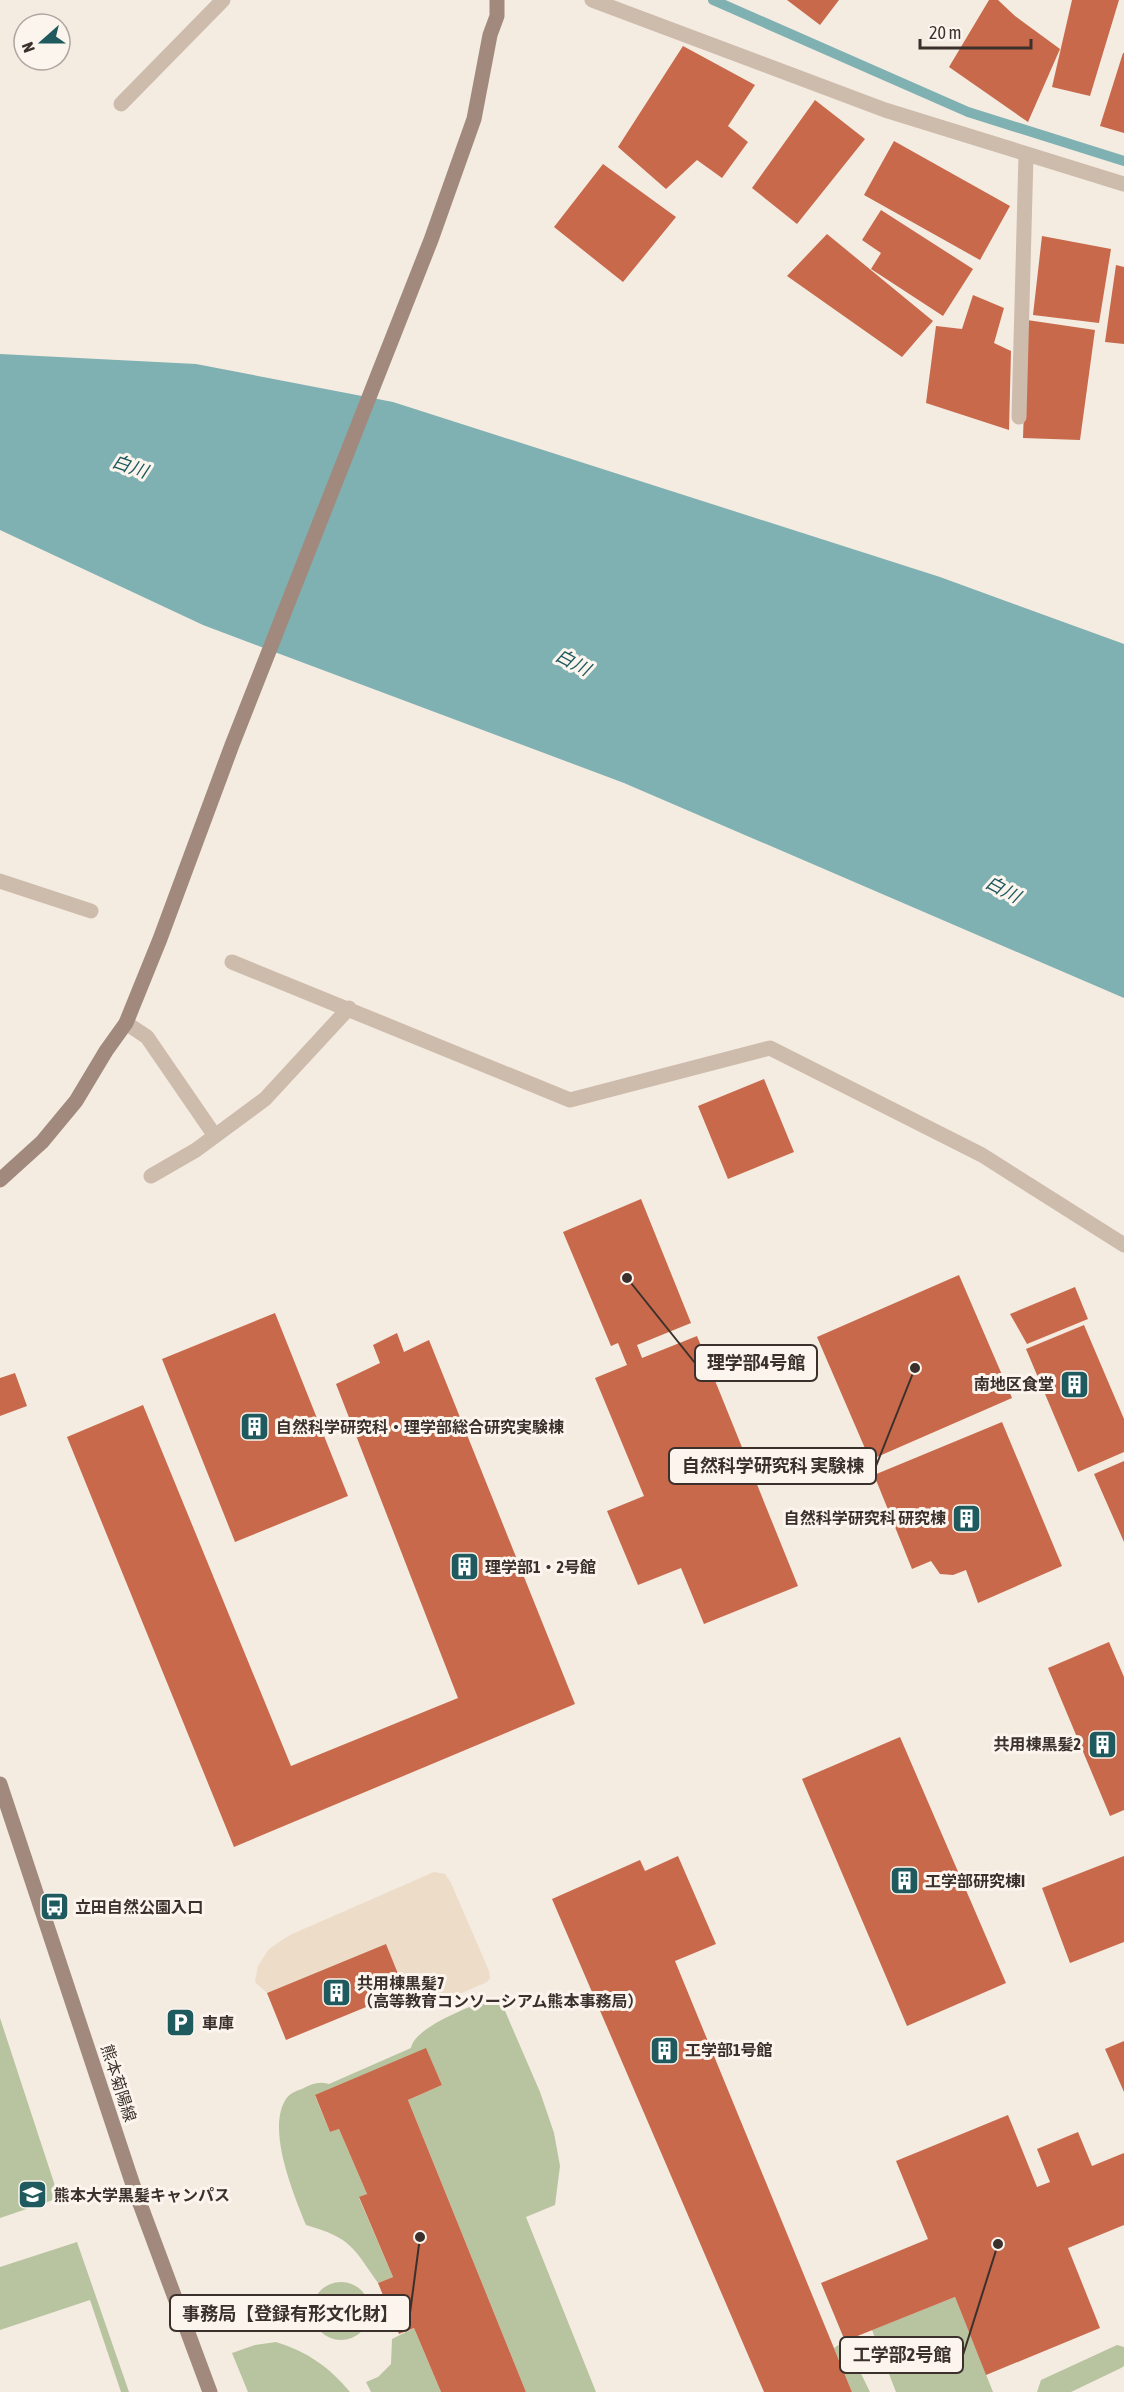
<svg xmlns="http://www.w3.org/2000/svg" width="1124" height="2392" font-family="'Asap Condensed','Noto Sans JP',sans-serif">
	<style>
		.green { fill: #b8c4a0 }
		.plaza { fill: #ecdcc8 }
		.water { fill: #7fb0b2 }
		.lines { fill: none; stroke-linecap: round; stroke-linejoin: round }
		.stream { stroke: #7fb0b2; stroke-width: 10 }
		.building { fill: #c8694b }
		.street { stroke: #cdbbac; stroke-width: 15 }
		.secondary { stroke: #a18a7d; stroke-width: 15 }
		.labels { text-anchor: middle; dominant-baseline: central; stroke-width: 6; stroke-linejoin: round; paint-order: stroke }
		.poi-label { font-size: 16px; font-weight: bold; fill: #3b302b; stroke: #fbf5ee; text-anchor: start }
		.street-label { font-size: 16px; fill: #3b302b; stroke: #fbf5ee }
		.water-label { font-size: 18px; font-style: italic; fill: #1f5a5e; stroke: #fbf5ee }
		.leader { fill: none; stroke: #3b302b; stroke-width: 2 }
		.callout-dot { fill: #3b302b; stroke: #fbf5ee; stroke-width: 2 }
		.callout { fill: #fbf5ee; stroke: #3b302b; stroke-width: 2 }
		.callout-label { font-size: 18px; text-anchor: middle; font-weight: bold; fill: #3b302b }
	</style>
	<rect width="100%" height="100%" fill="#f4ebe1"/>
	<path class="green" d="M488 1999 501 2002 505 2011 540 2092 554 2133 560 2166 555 2205 526 2217 596 2392H526L408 2100 442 2085 426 2049 315 2096 330 2132 339 2129 367 2194 359 2198 393 2277 378 2283C353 2247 351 2238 306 2225 294 2195 266 2129 286 2099 290 2093 296 2091 302 2089 311 2084 319 2081 329 2084L411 2048C415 2027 468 2008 488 1999Z
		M0 2018 59 2198 0 2218Z
		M77 2242 129 2392H121L90 2300 0 2330V2267Z
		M312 2311a29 29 0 1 1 58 0a29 29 0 1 1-58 0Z
		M955 2297 993 2392H896L872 2330Z
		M414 2328 441 2392H371L366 2382 378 2377 391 2364 392 2339Z
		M845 2341 870 2392H852L834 2348Z
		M276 2342C308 2352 329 2367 350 2392H248L232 2353 255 2345Z
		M1117 2345 1124 2347V2366L1121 2368 1071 2392H1037L1041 2380Z"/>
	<path class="plaza" d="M434 1872 445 1874 451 1883 489 1971 490 1978 487 1982 450 1998H441L433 1978 405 1991 386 1945 267 1993 255 1982 258 1966 269 1949 290 1935Z"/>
	<path class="water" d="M0 354 196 364 393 402 940 577 1124 644V998L624 783 203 625 0 530Z"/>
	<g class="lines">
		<path class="stream" d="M713 0 968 112 1124 161"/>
	</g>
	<path class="building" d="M787 0H839L820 25Z
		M989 0H998L1015 16 1060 49 1028 122 949 67Z
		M1072 0H1119L1090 96 1052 87Z
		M683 46 755 85 728 126 748 142 722 178 697 160 666 189 618 147Z
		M1123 53H1124V133L1100 126Z
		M815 100 865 139 797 224 752 188Z
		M894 141 1010 206 980 260 864 195Z
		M603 164 676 217 623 282 554 227Z
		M881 210 973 269 943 316 871 269 881 253 862 240Z
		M827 234 933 321 902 357 787 276Z
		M1042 236 1111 249 1099 323 1033 315Z
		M1116 265 1124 267V344L1105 342Z
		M973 295 1004 308 994 343 1011 351 1009 430 926 403 936 326 962 329Z
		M1027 320 1095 330 1080 440 1023 438Z
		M764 1079 794 1152 728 1179 698 1106Z
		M641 1199 691 1323 637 1345 642 1358 697 1336 798 1586 704 1624 681 1568 638 1585 607 1511 644 1496 595 1378 627 1365 618 1343 611 1346 563 1232Z
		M959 1275 1012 1398 870 1460 817 1337Z
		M1075 1287 1088 1319 1027 1344 1010 1314Z
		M275 1313 348 1496 235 1542 162 1359Z
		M1084 1325 1124 1419V1452L1078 1472 1026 1349Z
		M397 1333 404 1352 429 1340 575 1704 234 1847 67 1437 143 1405 291 1766 458 1698 336 1384 380 1363 373 1345Z
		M15 1373 27 1406 0 1416V1378Z
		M1002 1422 1062 1566 978 1603 966 1570 953 1575 940 1574 931 1561 912 1569 874 1475Z
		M1124 1461V1542L1094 1474Z
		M1109 1642 1124 1677V1810L1110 1816 1048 1668Z
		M900 1737 1006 1983 907 2026 802 1779Z
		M678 1856 716 1944 675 1961 852 2392H764L552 1899 640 1860 645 1871Z
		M1124 1856V1942L1070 1963 1042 1888Z
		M386 1944 405 1991 286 2040 267 1993Z
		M1124 2041V2092L1105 2049Z
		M426 2048 442 2085 408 2100 526 2392H441L414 2328 399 2334 378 2283 393 2277 359 2197 367 2194 339 2129 330 2132 315 2095Z
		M1008 2115 1037 2187 1050 2182 1037 2149 1078 2132 1092 2166 1124 2153V2225L1068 2248 1100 2328 986 2375 955 2297 845 2341 821 2283 928 2239 896 2161Z"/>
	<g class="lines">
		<path class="street" d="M592 0 885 110 1124 184
			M121 104 223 0
			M1019 417 1026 155
			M0 881 91 911
			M232 962 570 1100 770 1048 982 1155 1124 1245
			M126 1023 147 1037 215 1136
			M151 1176 196 1150 265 1099 349 1008"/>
		<path class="secondary" d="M0 1180 42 1142 76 1101 106 1051 126 1023 160 939 232 745 431 240 474 119 490 35 497 16V0
			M0 1784 133 2185 210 2392"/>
	</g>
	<defs>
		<symbol id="building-square" viewBox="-11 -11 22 22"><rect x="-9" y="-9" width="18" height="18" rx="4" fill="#1f5a5e" stroke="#fbf5ee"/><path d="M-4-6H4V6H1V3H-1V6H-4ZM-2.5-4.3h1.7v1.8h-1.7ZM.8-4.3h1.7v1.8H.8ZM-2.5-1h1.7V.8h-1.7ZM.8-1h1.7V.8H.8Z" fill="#fff"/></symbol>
		<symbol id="bus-square" viewBox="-11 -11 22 22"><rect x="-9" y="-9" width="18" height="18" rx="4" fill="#1f5a5e" stroke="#fbf5ee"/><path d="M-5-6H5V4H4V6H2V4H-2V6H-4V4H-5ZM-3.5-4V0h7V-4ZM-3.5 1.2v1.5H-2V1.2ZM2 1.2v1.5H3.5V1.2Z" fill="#fff"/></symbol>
		<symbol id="parking-square" viewBox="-11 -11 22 22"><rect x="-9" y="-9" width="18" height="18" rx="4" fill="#1f5a5e" stroke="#fbf5ee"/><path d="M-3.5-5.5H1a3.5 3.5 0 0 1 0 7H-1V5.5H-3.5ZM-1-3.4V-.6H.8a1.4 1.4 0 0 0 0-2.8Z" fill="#fff"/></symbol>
		<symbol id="university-square" viewBox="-11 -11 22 22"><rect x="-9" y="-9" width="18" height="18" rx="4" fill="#1f5a5e" stroke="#fbf5ee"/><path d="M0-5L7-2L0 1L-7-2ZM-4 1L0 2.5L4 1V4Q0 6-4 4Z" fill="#fff"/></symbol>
	</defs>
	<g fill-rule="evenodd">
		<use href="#building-square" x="1058" y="1368" width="33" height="33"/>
		<use href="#building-square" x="238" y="1410" width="33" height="33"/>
		<use href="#building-square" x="950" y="1502" width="33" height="33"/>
		<use href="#building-square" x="448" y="1550" width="33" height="33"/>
		<use href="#building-square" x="1086" y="1728" width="33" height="33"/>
		<use href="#building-square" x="888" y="1864" width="33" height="33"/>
		<use href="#bus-square" x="38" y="1890" width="33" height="33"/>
		<use href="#building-square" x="320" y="1976" width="33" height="33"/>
		<use href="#parking-square" x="164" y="2006" width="33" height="33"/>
		<use href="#building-square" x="648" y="2034" width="33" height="33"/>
		<use href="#university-square" x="16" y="2178" width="33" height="33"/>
	</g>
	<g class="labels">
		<g class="poi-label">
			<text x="1054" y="1384" text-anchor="end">南地区食堂</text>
			<text x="276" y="1427">自然科学研究科・理学部総合研究実験棟</text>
			<text x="946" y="1518" text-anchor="end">自然科学研究科 研究棟</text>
			<text x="485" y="1567">理学部1・2号館</text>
			<text x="1081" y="1744" text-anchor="end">共用棟黒髪2</text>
			<text x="925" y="1881">工学部研究棟I</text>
			<text x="75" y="1907">立田自然公園入口</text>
			<text x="357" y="1983">共用棟黒髪7<tspan x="357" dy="18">（高等教育コンソーシアム熊本事務局）</tspan></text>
			<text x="202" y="2023">車庫</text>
			<text x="685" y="2050">工学部1号館</text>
			<text x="54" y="2195">熊本大学黒髪キャンパス</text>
		</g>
		<g class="street-label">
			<text transform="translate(119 2083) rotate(72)">熊本菊陽線</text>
		</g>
		<g class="water-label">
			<text transform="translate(130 466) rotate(19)">白川</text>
			<text transform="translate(573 662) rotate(28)">白川</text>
			<text transform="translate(1003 889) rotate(28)">白川</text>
		</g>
	</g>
	<path class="leader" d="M627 1278L695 1363M915 1368L876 1466M420 2237L410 2313M998 2244L963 2355"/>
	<g class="callout-dot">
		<circle cx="627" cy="1278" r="6"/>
		<circle cx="915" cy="1368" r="6"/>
		<circle cx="420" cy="2237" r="6"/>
		<circle cx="998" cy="2244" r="6"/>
	</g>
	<g class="callout">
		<rect x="695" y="1345" width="122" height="36" rx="6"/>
		<rect x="669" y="1448" width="207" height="36" rx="6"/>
		<rect x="170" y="2295" width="240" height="36" rx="6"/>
		<rect x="840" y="2337" width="123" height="36" rx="6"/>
	</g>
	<g class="callout-label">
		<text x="756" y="1369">理学部4号館</text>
		<text x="773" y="1472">自然科学研究科 実験棟</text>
		<text x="290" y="2320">事務局【登録有形文化財】</text>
		<text x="902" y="2361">工学部2号館</text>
	</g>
	<g transform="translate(42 42) rotate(249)"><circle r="28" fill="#fbf5ee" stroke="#aea6a0" stroke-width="1.5"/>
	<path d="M0-4.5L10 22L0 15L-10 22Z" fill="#1f5a5e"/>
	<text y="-9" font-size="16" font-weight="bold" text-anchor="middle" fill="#3b302b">N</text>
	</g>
	<path d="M920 39v9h111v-9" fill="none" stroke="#3b302b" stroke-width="3"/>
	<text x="929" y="39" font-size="18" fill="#3b302b" stroke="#fbf5ee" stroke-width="4.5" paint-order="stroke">20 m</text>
</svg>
